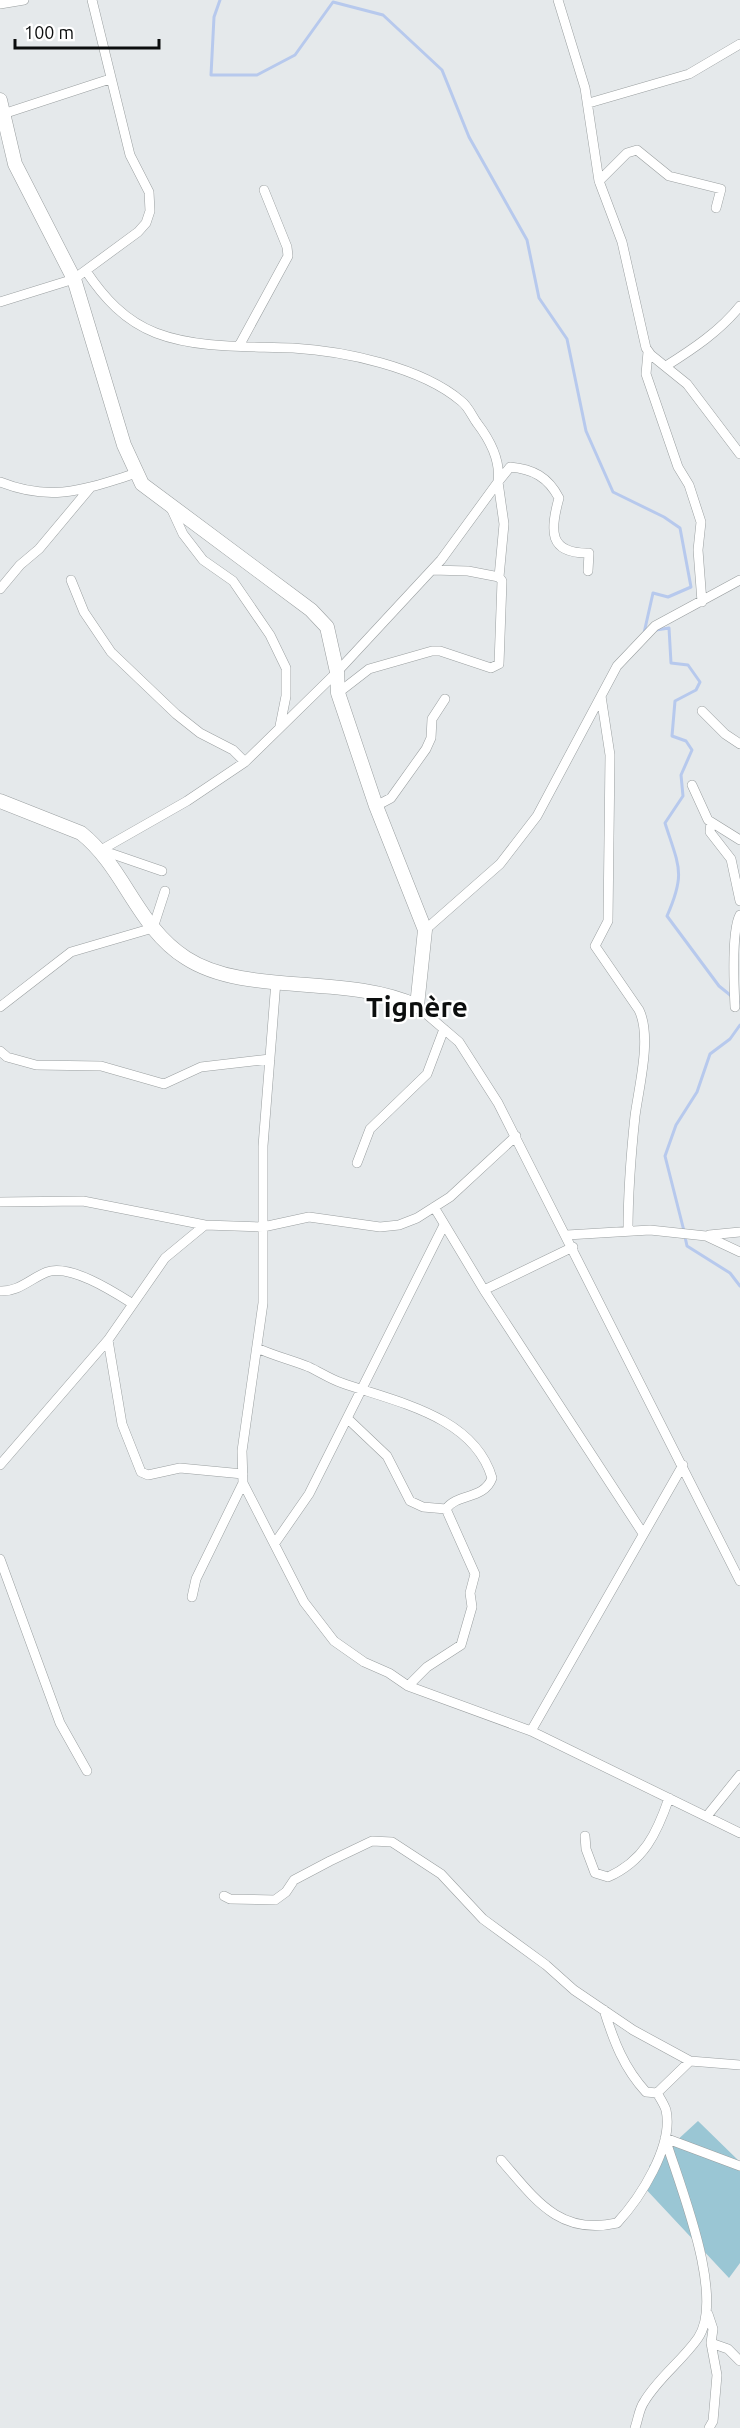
<svg xmlns="http://www.w3.org/2000/svg" width="740" height="2428" font-family="Ubuntu,sans-serif">
	<style>
		.green { fill: #9ac6d4 }
		.lines { fill: none; stroke-linecap: round; stroke-linejoin: round }
		.stream { stroke: #b7c9ed; stroke-width: 3 }
		.street-casing { stroke: #9a9fa0; stroke-width: 10 }
		.primary-casing { stroke: #9a9fa0; stroke-width: 15 }
		.street { stroke: #fff; stroke-width: 9 }
		.primary { stroke: #fff; stroke-width: 14 }
		.labels { text-anchor: middle; dominant-baseline: central; stroke-width: 4.5; stroke-linejoin: round; paint-order: stroke }
		.town-label { font-size: 28px; font-weight: bold; fill: #0c0e0e; stroke: #fff }
	</style>
	<rect width="100%" height="100%" fill="#e5e9eb"/>
	<path class="green" d="M698 2121 740 2162V2263L729 2278 642 2185 655 2172 649 2166Z"/>
	<g class="lines">
		<path class="stream" d="M220 0 214 17 211 75H257L295 55 333 2 383 15 442 70 469 137 527 240 539 298 567 339 586 431 613 492 664 517 680 528 691 587 668 597 653 593 644 633
			M656 630 669 628 671 663 688 665 700 682 696 690 675 701 672 736 686 741 692 750 681 775 683 796 665 823C679 867 686 873 667 916L719 986 740 1003
			M684 1231 665 1156 676 1125 697 1092 710 1054 730 1039 740 1025
			M685 1237 687 1246 730 1273 740 1286"/>
		<defs>
			<path id="street" d="M558 0 585 88 599 181 622 242 646 348 651 355 687 384 740 454
				M0 4 24 0
				M589 103 689 74 740 44
				M0 115 110 79
				M599 181 627 153 637 150 669 176 721 189 716 208
				M86 271C104 298 125 321 156 333 198 349 249 346 293 348 344 351 421 367 461 401 468 406 472 416 477 423 490 440 501 460 498 482L441 560 337 672 245 762 187 801 101 850 162 871
				M0 302 74 279 138 232 146 223 150 211 149 192 130 155 92 0
				M239 346 288 256 287 247 264 190
				M648 352 646 374 678 467 689 485 701 522 698 550 702 602
				M666 366C693 349 720 331 740 306
				M0 482C53 503 85 489 137 473
				M171 508 183 534 203 560 233 581 270 635 286 668V696L280 726
				M499 577 504 524 498 482 510 467C533 469 548 477 559 498 550 530 548 554 589 553L588 571
				M71 580 84 612 111 652 176 714 200 733 233 750 245 762
				M0 589 20 565 39 549 90 488
				M338 693 369 669 432 651H440L491 668 499 664 502 581 499 577 468 571 432 570
				M601 696 610 755 608 921 595 946 639 1010C652 1037 639 1086 635 1116 631 1154 628 1192 628 1231
				M702 711 725 734 740 744
				M692 785 708 820 740 840
				M376 806 391 798 426 749 431 738 432 719 445 699
				M711 822 710 832 731 859 740 901
				M425 930 500 864 537 816 617 666 655 626 740 580
				M276 981 263 1146V1303L242 1451 243 1483 304 1602 334 1641 364 1662 389 1673 408 1686 531 1731 740 1833
				M417 1006 459 1042 498 1103 740 1581
				M0 1007 71 952 153 928 165 891
				M735 1007C734 987 731 931 740 915
				M0 1051 7 1057 36 1065 101 1066 164 1084 201 1067 270 1059
				M357 1163 370 1129 427 1074 444 1029
				M0 1202 83 1201 205 1225 263 1227 309 1217 380 1227 399 1225 417 1218 450 1197 516 1136
				M434 1207 484 1290 642 1532
				M567 1235 650 1230 706 1236 740 1252
				M709 1235 740 1232
				M484 1290 573 1247
				M0 1291C19 1292 31 1278 47 1272 71 1264 114 1292 133 1304
				M108 1340 122 1424 141 1472 148 1475 180 1468 243 1474
				M257 1348C274 1356 292 1360 309 1367 320 1372 330 1379 342 1383 396 1402 474 1416 492 1478 484 1500 457 1493 446 1509L475 1574 470 1593 472 1607 461 1645 427 1667 408 1686
				M348 1419 387 1456 410 1501 423 1507 446 1509
				M0 1465 108 1340 165 1258 205 1225
				M275 1543 309 1494 444 1225
				M0 1559 60 1723 87 1771
				M192 1597 196 1579 243 1483
				M531 1731 683 1465
				M707 1816 740 1775
				M585 1836 586 1849 595 1873 608 1877C644 1861 657 1833 669 1798
				M224 1896 230 1899 275 1900 286 1892 294 1880 330 1861 372 1841 392 1842 441 1874 483 1919 546 1965 574 1990 633 2030 690 2061
				M604 2010C614 2042 624 2068 646 2092L657 2093 690 2061 740 2065
				M665 2138 740 2166
				M501 2160C535 2199 559 2236 617 2223 640 2198 674 2146 666 2110 664 2104 660 2098 657 2093
				M708 2314 713 2329 711 2343 717 2375 713 2421 709 2428
				M711 2343 728 2349 740 2361
				M635 2428C638 2420 639 2409 644 2402 658 2378 682 2361 698 2338 726 2297 679 2184 665 2138"/>
			<path id="primary" d="M0 100 15 164 74 279 124 445 142 484 311 610 327 627 337 672 338 693 376 806 425 930 417 1006C346 973 246 997 186 958 137 927 125 868 81 833L0 801"/>
		</defs>
		<use href="#street" class="street-casing"/>
		<use href="#primary" class="primary-casing"/>
		<use href="#street" class="street"/>
		<use href="#primary" class="primary"/>
	</g>
	<g class="labels">
		<g class="town-label">
			<text x="417" y="1006">Tignère</text>
		</g>
	</g>
	<path d="M15 39v9h144v-9" fill="none" stroke="#0c0e0e" stroke-width="3"/>
	<text x="24" y="39" font-size="18" fill="#0c0e0e" stroke="#ffffff" stroke-width="4.5" paint-order="stroke">100 m</text>
</svg>
